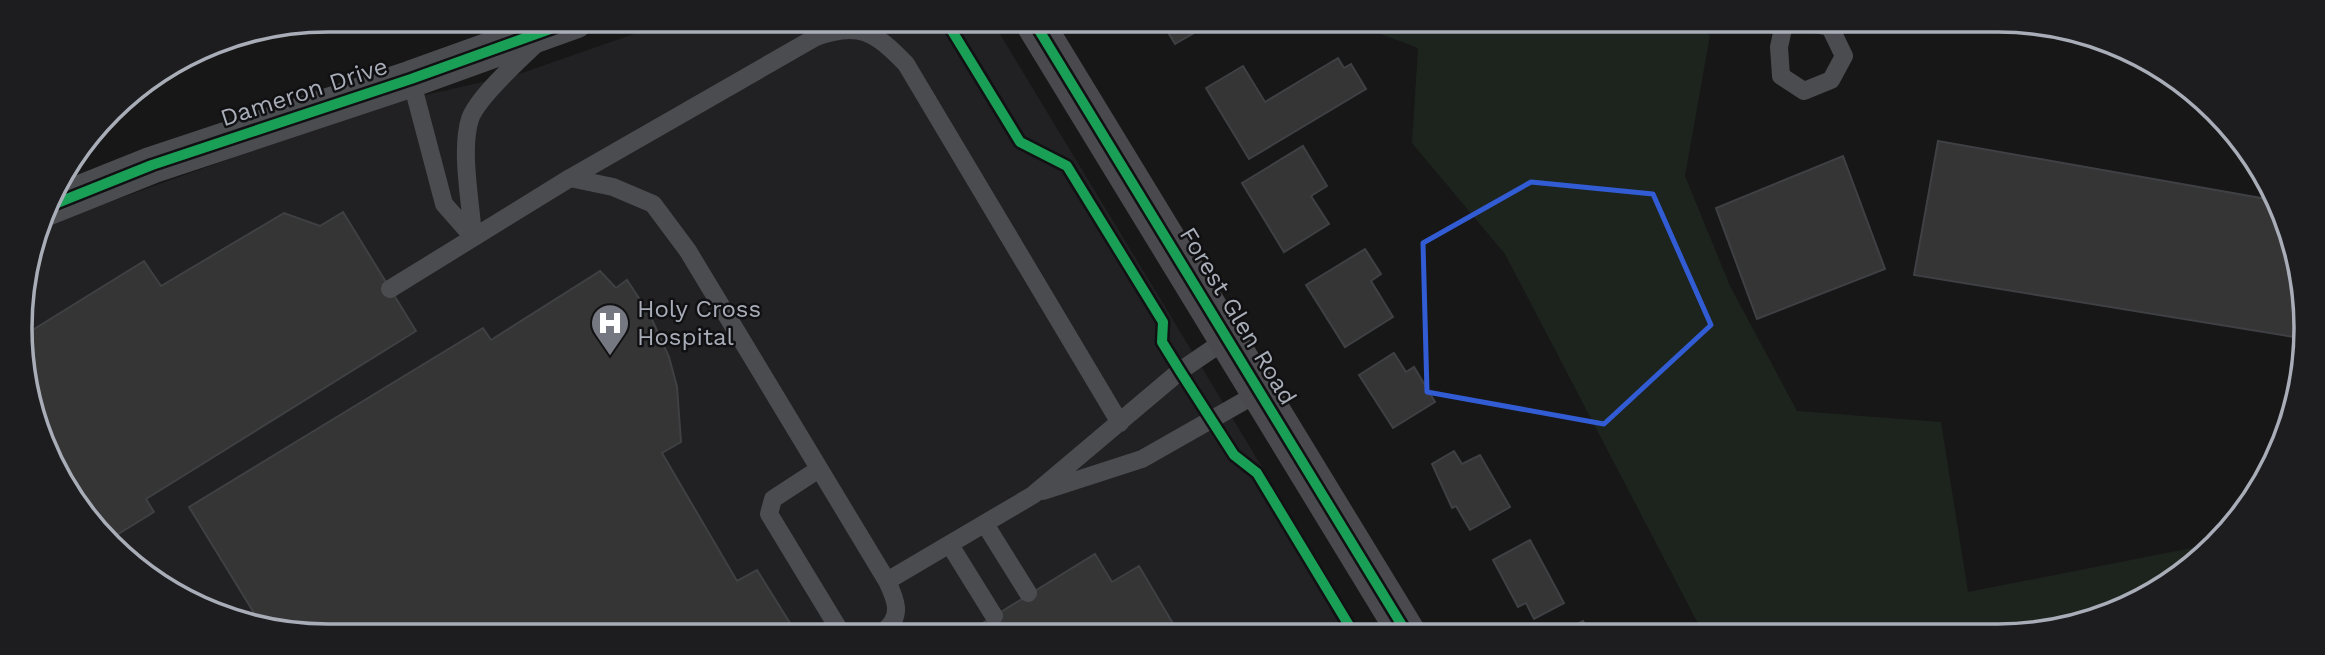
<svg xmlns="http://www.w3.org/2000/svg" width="2325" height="655" font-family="'Work Sans',sans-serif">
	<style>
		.built { fill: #212123 }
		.green { fill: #1d241e }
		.building { fill: #353536; stroke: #3f4043; stroke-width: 2 }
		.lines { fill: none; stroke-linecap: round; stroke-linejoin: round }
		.lane { stroke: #4b4c50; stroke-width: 18 }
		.street { stroke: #4b4c50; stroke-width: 37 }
		.secondary { stroke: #4a4a4e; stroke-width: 38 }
		.cycleway-casing { stroke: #111113; stroke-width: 15 }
		.cycleway { stroke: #1a9f57; stroke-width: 10 }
		.marked { fill: none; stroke: #325cd3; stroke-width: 5; stroke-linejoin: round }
		.labels { text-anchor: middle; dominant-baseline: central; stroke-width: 5; stroke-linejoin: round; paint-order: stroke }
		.street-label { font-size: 24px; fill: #a8adb8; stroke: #111113 }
		.poi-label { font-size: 24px; fill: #a8adb8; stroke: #111113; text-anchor: start }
		.rim { fill: none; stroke: #a8adb8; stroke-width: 3.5 }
	</style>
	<rect width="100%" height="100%" fill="#171717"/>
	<path class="built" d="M674 20 992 21 1362 632 268 630 173 594 83 515 30 408 20 307 42 226 380 105 519 74Z"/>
	<path class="green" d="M1352 23 1679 24 1710 35 1685 176 1730 286 1797 411 1941 422 1968 592 2217 543 2133 604 2037 633H1703L1505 254 1412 143 1418 48Z"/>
	<path class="building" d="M1162 22H1213L1175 44Z
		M257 33 258 37 220 51 216 42 202 47 210 43Z
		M1338 58 1344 68 1351 64 1366 89 1249 159 1206 88 1243 66 1265 102Z
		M1938 141 2272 200 2300 267V338L1914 275Z
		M1303 146 1327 186 1311 196 1329 224 1284 252 1242 183Z
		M1843 156 1885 269 1757 319 1716 208Z
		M343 212 416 331 146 499 154 512 110 539 83 515 30 408 23 336 144 261 161 286 284 213 320 226Z
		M1365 249 1381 274 1371 281 1393 317 1345 347 1306 285Z
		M600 271 616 288 627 280 650 315 669 357 677 387 681 442 662 453 737 581 757 570 795 631 268 630 242 620 254 613 189 507 483 328 491 340Z
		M1394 353 1406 372 1414 367 1435 402 1393 428 1359 375Z
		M1454 451 1462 464 1480 455 1510 507 1470 530 1456 506 1452 508 1432 464Z
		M1530 540 1564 603 1534 619 1526 603 1518 607 1493 560Z
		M1095 554 1112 582 1139 566 1178 632 970 631Z
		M1583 621 1589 632H1561Z"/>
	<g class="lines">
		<path class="lane" d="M1784 24 1779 47 1781 76 1804 91 1831 80 1844 56 1830 27 1815 24
			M411 79 444 204 473 237
			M570 178 816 37C859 21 875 32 906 64L1120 423
			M473 237C471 203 460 151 470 119 477 98 519 60 537 43
			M390 289 570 178 613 187 653 204 688 251 887 581C896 600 903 616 884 631
			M819 469 773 499 769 514 840 631
			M1043 491 1142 459 1260 392
			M985 524 1028 593
			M950 545 994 616
			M887 581 1033 495 1180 371 1227 339"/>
		<path class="street" d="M47 207 152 165 411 79 575 20"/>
		<path class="secondary" d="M1034 22 1406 632"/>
		<defs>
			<path id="cycleway" d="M946 21 1020 142 1067 166 1163 322 1162 342 1180 371 1234 455 1257 473 1353 632
				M1034 22 1406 632
				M47 207 152 165 411 79 575 20"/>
		</defs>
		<use href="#cycleway" class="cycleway-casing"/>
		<use href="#cycleway" class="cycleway"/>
	</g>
	<path class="marked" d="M1531 182 1653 194 1711 325 1604 424 1427 392 1423 243Z"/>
	<defs>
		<symbol id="hospital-pin" viewBox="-11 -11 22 30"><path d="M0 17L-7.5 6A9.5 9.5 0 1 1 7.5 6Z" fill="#757880" stroke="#111113"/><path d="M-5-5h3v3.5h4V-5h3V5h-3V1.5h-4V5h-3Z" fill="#fff"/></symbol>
	</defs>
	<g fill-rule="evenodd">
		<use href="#hospital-pin" x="588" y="301" width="44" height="60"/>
	</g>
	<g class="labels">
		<g class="street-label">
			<text transform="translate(304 92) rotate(-18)">Dameron Drive</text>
			<text transform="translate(1238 316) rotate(59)">Forest Glen Road</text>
		</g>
		<g class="poi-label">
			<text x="637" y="309">Holy Cross<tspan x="637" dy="28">Hospital</tspan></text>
		</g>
	</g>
	<path d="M0 0H2325V655H0ZM328 32H1998A296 296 0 0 1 2294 328V328A296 296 0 0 1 1998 624H328A296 296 0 0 1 32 328V328A296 296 0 0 1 328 32Z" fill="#1d1d20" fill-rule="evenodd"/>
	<path class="rim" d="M328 32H1998A296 296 0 0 1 2294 328V328A296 296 0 0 1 1998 624H328A296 296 0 0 1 32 328V328A296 296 0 0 1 328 32Z"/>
</svg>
